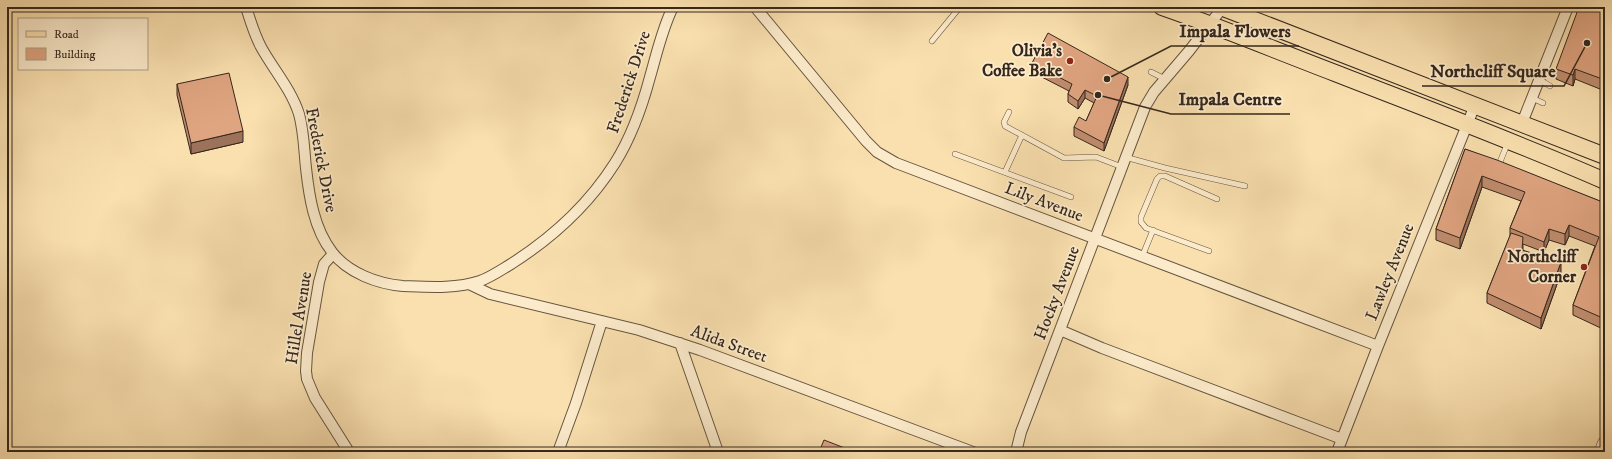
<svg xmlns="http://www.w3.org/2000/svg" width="1612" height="459" font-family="'IM FELL DW Pica',serif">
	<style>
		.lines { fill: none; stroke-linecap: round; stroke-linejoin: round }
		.lane-casing { stroke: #665542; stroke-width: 6 }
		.street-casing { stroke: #665542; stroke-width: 12 }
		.secondary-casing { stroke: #35271d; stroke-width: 16 }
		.primary-casing { stroke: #35271d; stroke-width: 18 }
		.lane { stroke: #fcebcb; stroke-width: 5 }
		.street { stroke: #fcebcb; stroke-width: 10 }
		.secondary { stroke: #fcebcb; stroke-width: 15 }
		.primary { stroke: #fae0af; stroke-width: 16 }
		.wall { fill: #c08d6e; stroke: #35271d }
		.shaded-wall { fill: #9c735a; stroke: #35271d }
		.building { fill: #dfa480; stroke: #35271d }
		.poi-dot { fill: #8f2418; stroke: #fcebcb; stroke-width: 1.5 }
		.labels { text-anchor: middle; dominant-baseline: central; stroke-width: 3.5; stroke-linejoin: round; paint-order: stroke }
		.poi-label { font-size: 17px; font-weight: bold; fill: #35271d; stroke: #fcebcb; text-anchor: end }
		.street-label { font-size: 17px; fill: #35271d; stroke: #fcebcb }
		.leader { fill: none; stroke: #35271d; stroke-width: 1.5 }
		.callout-dot { fill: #35271d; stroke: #fcebcb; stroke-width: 1.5 }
		.callout-label { font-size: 18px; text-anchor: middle; font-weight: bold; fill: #35271d; stroke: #fcebcb; stroke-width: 3.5; stroke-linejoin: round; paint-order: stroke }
	</style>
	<rect width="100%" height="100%" fill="#fae0af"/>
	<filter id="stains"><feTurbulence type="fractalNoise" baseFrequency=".005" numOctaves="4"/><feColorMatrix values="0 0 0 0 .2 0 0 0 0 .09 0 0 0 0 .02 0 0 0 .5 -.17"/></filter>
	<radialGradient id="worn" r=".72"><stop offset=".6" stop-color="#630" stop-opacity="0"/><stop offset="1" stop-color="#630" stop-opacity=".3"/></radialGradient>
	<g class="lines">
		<defs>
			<path id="lane" d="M932 41 960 7
				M1151 72 1165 79
				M1540 80 1550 86
				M1532 98 1543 103
				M1009 112 1004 122 1005 126 1064 158 1096 157 1122 167
				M955 154 1071 197
				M1125 157 1165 168 1245 186
				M1500 162 1508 142
				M1005 172 1022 135
				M1209 251 1146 228 1141 222V217L1157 179 1160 176H1165L1217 199
				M1142 257 1153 230"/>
			<path id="street" d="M246 7C250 20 254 34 261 47 273 69 291 89 299 114 304 132 304 150 306 168 309 196 314 229 332 252 348 273 378 284 403 286 429 287 456 289 480 281 491 277 501 270 511 264 552 238 589 204 615 163 632 136 642 107 650 77 657 53 662 29 673 7
				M755 7 866 141 877 152 896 163 1378 346
				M1522 123 1568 7
				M333 254 324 264 319 282 307 353 306 371 307 379 315 398 349 452
				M469 284 490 294 639 330 700 350 973 452
				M1060 330 1102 348 1342 439
				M680 343 718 452
				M558 452 576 403 602 321
				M1016 452 1021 432 1145 107 1154 92 1189 51 1223 7
				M1337 452 1378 346 1475 105"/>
			<path id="secondary" d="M1602 452 1605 444"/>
			<path id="primary" d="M1162 7C1220 27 1277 51 1335 73 1425 108 1516 142 1605 181
				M1221 7 1605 156"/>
		</defs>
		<use href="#lane" class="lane-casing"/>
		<use href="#street" class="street-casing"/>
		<use href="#secondary" class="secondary-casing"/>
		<use href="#primary" class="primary-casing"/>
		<use href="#lane" class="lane"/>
		<use href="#street" class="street"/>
		<use href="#secondary" class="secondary"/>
		<use href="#primary" class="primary"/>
	</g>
	<path class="wall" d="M1605 7V91L1575 79 1573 86 1556 79V69Z
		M1032 63 1128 85 1104 151 1074 136V127L1086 121 1094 103 1085 98 1078 109 1068 102V94L1069 91 1032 72Z
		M177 84 243 142 191 154 177 95Z
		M1465 149 1605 203V330L1573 315V305L1595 246 1569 236 1565 245 1549 240 1544 252 1523 244V250L1561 273 1541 329 1487 303V293L1510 236V228L1521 201 1482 187 1460 249 1436 240V229Z"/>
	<path class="shaded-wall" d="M1575 69V79L1573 86V75Z
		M1128 77V85L1104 151V143Z
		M1085 90V98L1078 109V101Z
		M243 131V142L191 154V143Z
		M1482 176V187L1460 249V238Z
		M1569 225V236L1565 245V234Z
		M1549 229V240L1544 252V242Z
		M1561 262V273L1541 329V318Z"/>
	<path class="building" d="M1579 7H1605V80L1575 69 1573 75 1556 69Z
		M1048 33 1128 77 1104 143 1074 127 1079 117 1086 121 1097 96 1085 90 1078 101 1068 94 1072 84 1032 63Z
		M229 73 243 131 191 143 177 84Z
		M1465 149 1497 160 1605 203V319L1573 305 1599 237 1569 225 1565 234 1549 229 1544 242 1510 228 1525 192 1482 176 1460 238 1436 229Z
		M1511 233 1523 237 1522 250 1561 262 1541 318 1487 293Z
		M824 440 855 452H819Z"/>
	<g class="poi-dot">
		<circle cx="1070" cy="61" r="4"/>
		<circle cx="1584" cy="267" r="4"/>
	</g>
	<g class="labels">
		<g class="poi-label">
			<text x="1062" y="51">Olivia's<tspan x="1062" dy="20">Coffee Bake</tspan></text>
			<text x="1576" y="257">Northcliff<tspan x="1576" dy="20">Corner</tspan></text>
		</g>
		<g class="street-label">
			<text transform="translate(629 82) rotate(-72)">Frederick Drive</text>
			<text transform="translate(321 160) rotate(79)">Frederick Drive</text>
			<text transform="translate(1044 202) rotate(21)">Lily Avenue</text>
			<text transform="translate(1390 272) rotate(-68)">Lawley Avenue</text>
			<text transform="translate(1057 293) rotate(-69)">Hocky Avenue</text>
			<text transform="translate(299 318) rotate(-81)">Hillel Avenue</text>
			<text transform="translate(729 344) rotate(20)">Alida Street</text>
		</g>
	</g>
	<path class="leader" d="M1107 79L1171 46H1299M1587 43L1564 86H1422M1098 95L1171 114H1290"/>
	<g class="callout-dot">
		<circle cx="1107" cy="79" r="4"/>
		<circle cx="1587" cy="43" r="4"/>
		<circle cx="1098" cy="95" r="4"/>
	</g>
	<g class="callout-label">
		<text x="1235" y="37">Impala Flowers</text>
		<text x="1493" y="77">Northcliff Square</text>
		<text x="1230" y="105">Impala Centre</text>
	</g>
	<rect width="1612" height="459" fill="none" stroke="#fae0af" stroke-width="24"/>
	<rect x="8" y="8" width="1596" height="443" fill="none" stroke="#35271d" stroke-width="2"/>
	<rect x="12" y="12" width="1588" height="435" fill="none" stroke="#35271d"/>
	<rect x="18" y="18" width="130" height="52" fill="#fcebcb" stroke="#ac9d85"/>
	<rect x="26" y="31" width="20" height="6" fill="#fae0af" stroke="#ac9d85"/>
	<text x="54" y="38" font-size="12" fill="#35271d">Road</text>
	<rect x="26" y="48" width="20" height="12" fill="#dfa480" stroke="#ac9d85"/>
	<text x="54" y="58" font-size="12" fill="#35271d">Building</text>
	<rect width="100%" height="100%" filter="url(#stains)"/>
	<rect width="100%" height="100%" fill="url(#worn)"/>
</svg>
